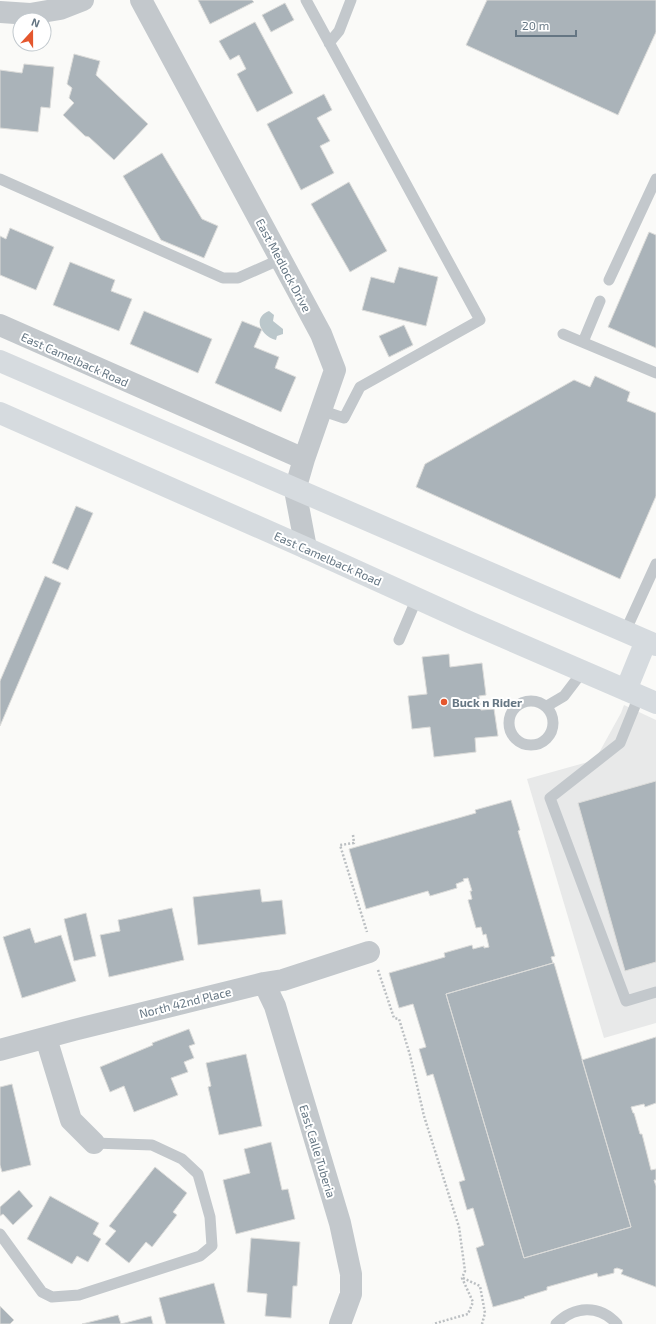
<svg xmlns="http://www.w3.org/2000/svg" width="656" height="1324" font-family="'Exo 2',sans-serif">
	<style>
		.built { fill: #e8e9e9 }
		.water { fill: #bbc7cb }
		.building { fill: #aab3b9; stroke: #dcdcda }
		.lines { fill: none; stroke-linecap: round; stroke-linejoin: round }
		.path { stroke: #bbbfc2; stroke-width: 2.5; stroke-dasharray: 2 2; stroke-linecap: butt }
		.service { stroke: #c3c8cc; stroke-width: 11 }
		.minor { stroke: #c3c8cc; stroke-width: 22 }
		.primary { stroke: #d6dbdf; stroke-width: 22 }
		.poi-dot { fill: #e4572e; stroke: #fff; stroke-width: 1.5 }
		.labels { text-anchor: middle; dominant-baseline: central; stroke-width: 4; stroke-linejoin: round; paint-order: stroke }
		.street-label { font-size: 12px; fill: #657683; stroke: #fff }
		.poi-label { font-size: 12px; font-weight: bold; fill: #657683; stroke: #fff; text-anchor: start }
	</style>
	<rect width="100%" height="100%" fill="#fafaf8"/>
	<path class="built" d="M624 705 656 720V1023L604 1038 527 779 595 760 621 713Z"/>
	<path class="water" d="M269 311 274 315 273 321 283 329V334L277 336 276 340C262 337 251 318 269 311Z"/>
	<path class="building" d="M198 0H252L254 2 210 24Z
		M487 0H656V32L618 115 466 45Z
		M285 3 294 20 271 32 262 15Z
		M255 22 293 93 257 112 237 74 246 69 239 55 230 60 219 41Z
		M74 54 100 61 96 75 148 124 114 160 89 137 85 136 63 115 74 103 69 98 72 88 67 84Z
		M24 64 54 67 50 108 41 107 38 132 0 128V70L22 73Z
		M324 94 332 110 317 118 330 141 320 146 334 173 301 190 267 124Z
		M162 153 202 219 218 226 204 258 161 240 123 176Z
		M349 182 387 251 350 272 311 204Z
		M10 228 54 247 36 290 0 275V236L6 239Z
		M649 232 656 235V348L608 327Z
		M70 262 115 280 111 291 132 299 119 331 53 305Z
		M399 267 438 277 426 326 362 310 371 277 394 283Z
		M144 311 212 339 198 373 130 344Z
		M242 321 262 329 254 347 279 357 275 368 296 377 281 412 215 383Z
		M404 325 413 345 389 357 379 336Z
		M595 376 630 392 627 401 656 413V496L620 579 416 487 425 464 574 380 590 387Z
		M76 506 93 513 68 570 52 563Z
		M45 576 61 583 0 726V681Z
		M449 654 450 667 482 663 486 695 479 696 481 710 494 709 498 736 475 738 476 752 434 757 430 727 412 729 408 696 427 694 422 657Z
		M656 781V962L625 971 578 803Z
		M511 800 520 830 518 831 555 956 551 957 553 963 446 994 524 1258 631 1227 582 1060 656 1037V1103L645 1107 644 1104 631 1107 633 1113H634L640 1134H642L651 1170 656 1169V1180H654L656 1186V1287L621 1274 623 1270 617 1268 614 1269V1273L598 1277 597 1273 547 1287V1290L524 1297 525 1298 493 1307 476 1248 484 1245 473 1208 467 1210 459 1182 465 1180 433 1074 427 1076 419 1049 426 1047 413 1004 399 1008 389 973 445 957 444 953 472 945 473 949 484 946V948L489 947 486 934 483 935 481 927 476 928 468 900 472 899 470 891H472L468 878 463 879 464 881 456 884 457 888 430 896 428 891 366 909 349 849 476 813 475 810Z
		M260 889 262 902 282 900 286 934 198 945 193 897Z
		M172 908 184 960 109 977 100 935 120 931 118 920Z
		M86 913 96 956 74 961 64 919Z
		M30 928 35 943 61 935 76 981 22 998 3 937Z
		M553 963H554L631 1227 524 1258 446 994Z
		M189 1029 195 1044 189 1046 194 1058 184 1062 188 1072 171 1078 178 1095 134 1112 124 1086 110 1092 100 1067 153 1045 152 1043Z
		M246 1054 262 1126 219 1135 208 1087 211 1086 206 1063Z
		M12 1084 31 1165 2 1172 0 1165V1087Z
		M271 1142 282 1190 288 1189 295 1219 236 1234 223 1180 250 1173 244 1149Z
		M155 1167 187 1193 173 1212 177 1215 152 1247 146 1242 129 1263 105 1244 116 1231 109 1226Z
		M19 1190 33 1206 13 1225 3 1214 0 1216V1207Z
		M50 1196 99 1223 93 1234 101 1239 88 1262 77 1256 72 1264 27 1239Z
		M251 1238 300 1242 297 1286H293L291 1318 265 1316 267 1294 247 1292Z
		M214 1283 225 1324H166L159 1298Z
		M0 1306 14 1320 10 1324H0Z
		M118 1315 121 1324 151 1316 153 1324H82Z"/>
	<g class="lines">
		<path class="path" d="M353 835 354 843 340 845 367 932
			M378 970 394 1018 399 1019 410 1055 424 1116 459 1227 465 1271 462 1278 473 1302 468 1314 433 1324
			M463 1278 480 1286 485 1313 482 1324"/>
		<path class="service" d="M306 0 480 320 360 387 344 418 320 410
			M329 43 339 31 351 0
			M0 179 223 278H238L281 259
			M609 280 656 179
			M563 334 656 373
			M583 342 600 301
			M625 632 656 564
			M399 640 417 598
			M639 696 620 743 550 798 626 1001 656 992
			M509 723a22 22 0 1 1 44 0a22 22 0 1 1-44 0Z
			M547 706 564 696 583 671
			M0 1234 42 1292 52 1297 79 1295 200 1256 212 1246 210 1217 198 1174 182 1159 152 1145 94 1143
			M556 1324C574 1306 599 1304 617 1324"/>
		<path class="minor" d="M141 0 321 334 335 370 304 459 295 490 306 548
			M0 12 30 14 60 9 83 0
			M0 325 304 459
			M264 983 275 1006 340 1223 351 1274V1294L340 1324
			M46 1038 71 1120 94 1143
			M0 1050 74 1030 264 983 283 980 369 952"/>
		<path class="primary" d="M0 361 656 645
			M0 413 306 548 469 622 656 703
			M626 690 646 641"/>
	</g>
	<circle class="poi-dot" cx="444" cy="702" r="4"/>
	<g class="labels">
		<g class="street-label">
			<text transform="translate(284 265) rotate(62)">East Medlock Drive</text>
			<text transform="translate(75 359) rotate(24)">East Camelback Road</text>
			<text transform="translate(328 558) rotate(24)">East Camelback Road</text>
			<text transform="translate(185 1002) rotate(-14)">North 42nd Place</text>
			<text transform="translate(318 1151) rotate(73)">East Calle Tuberia</text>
		</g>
		<g class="poi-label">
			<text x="452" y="702">Buck n Rider</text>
		</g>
	</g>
	<g transform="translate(32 32) rotate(21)"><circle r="19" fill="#ffffff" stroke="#c1c8cd"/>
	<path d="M0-3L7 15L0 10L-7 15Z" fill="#e4572e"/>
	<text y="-6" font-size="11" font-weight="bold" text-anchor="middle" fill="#657683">N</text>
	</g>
	<path d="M516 30v6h60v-6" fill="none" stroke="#657683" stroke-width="2"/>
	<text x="522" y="30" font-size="12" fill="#657683" stroke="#ffffff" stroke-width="3" paint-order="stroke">20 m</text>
</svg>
